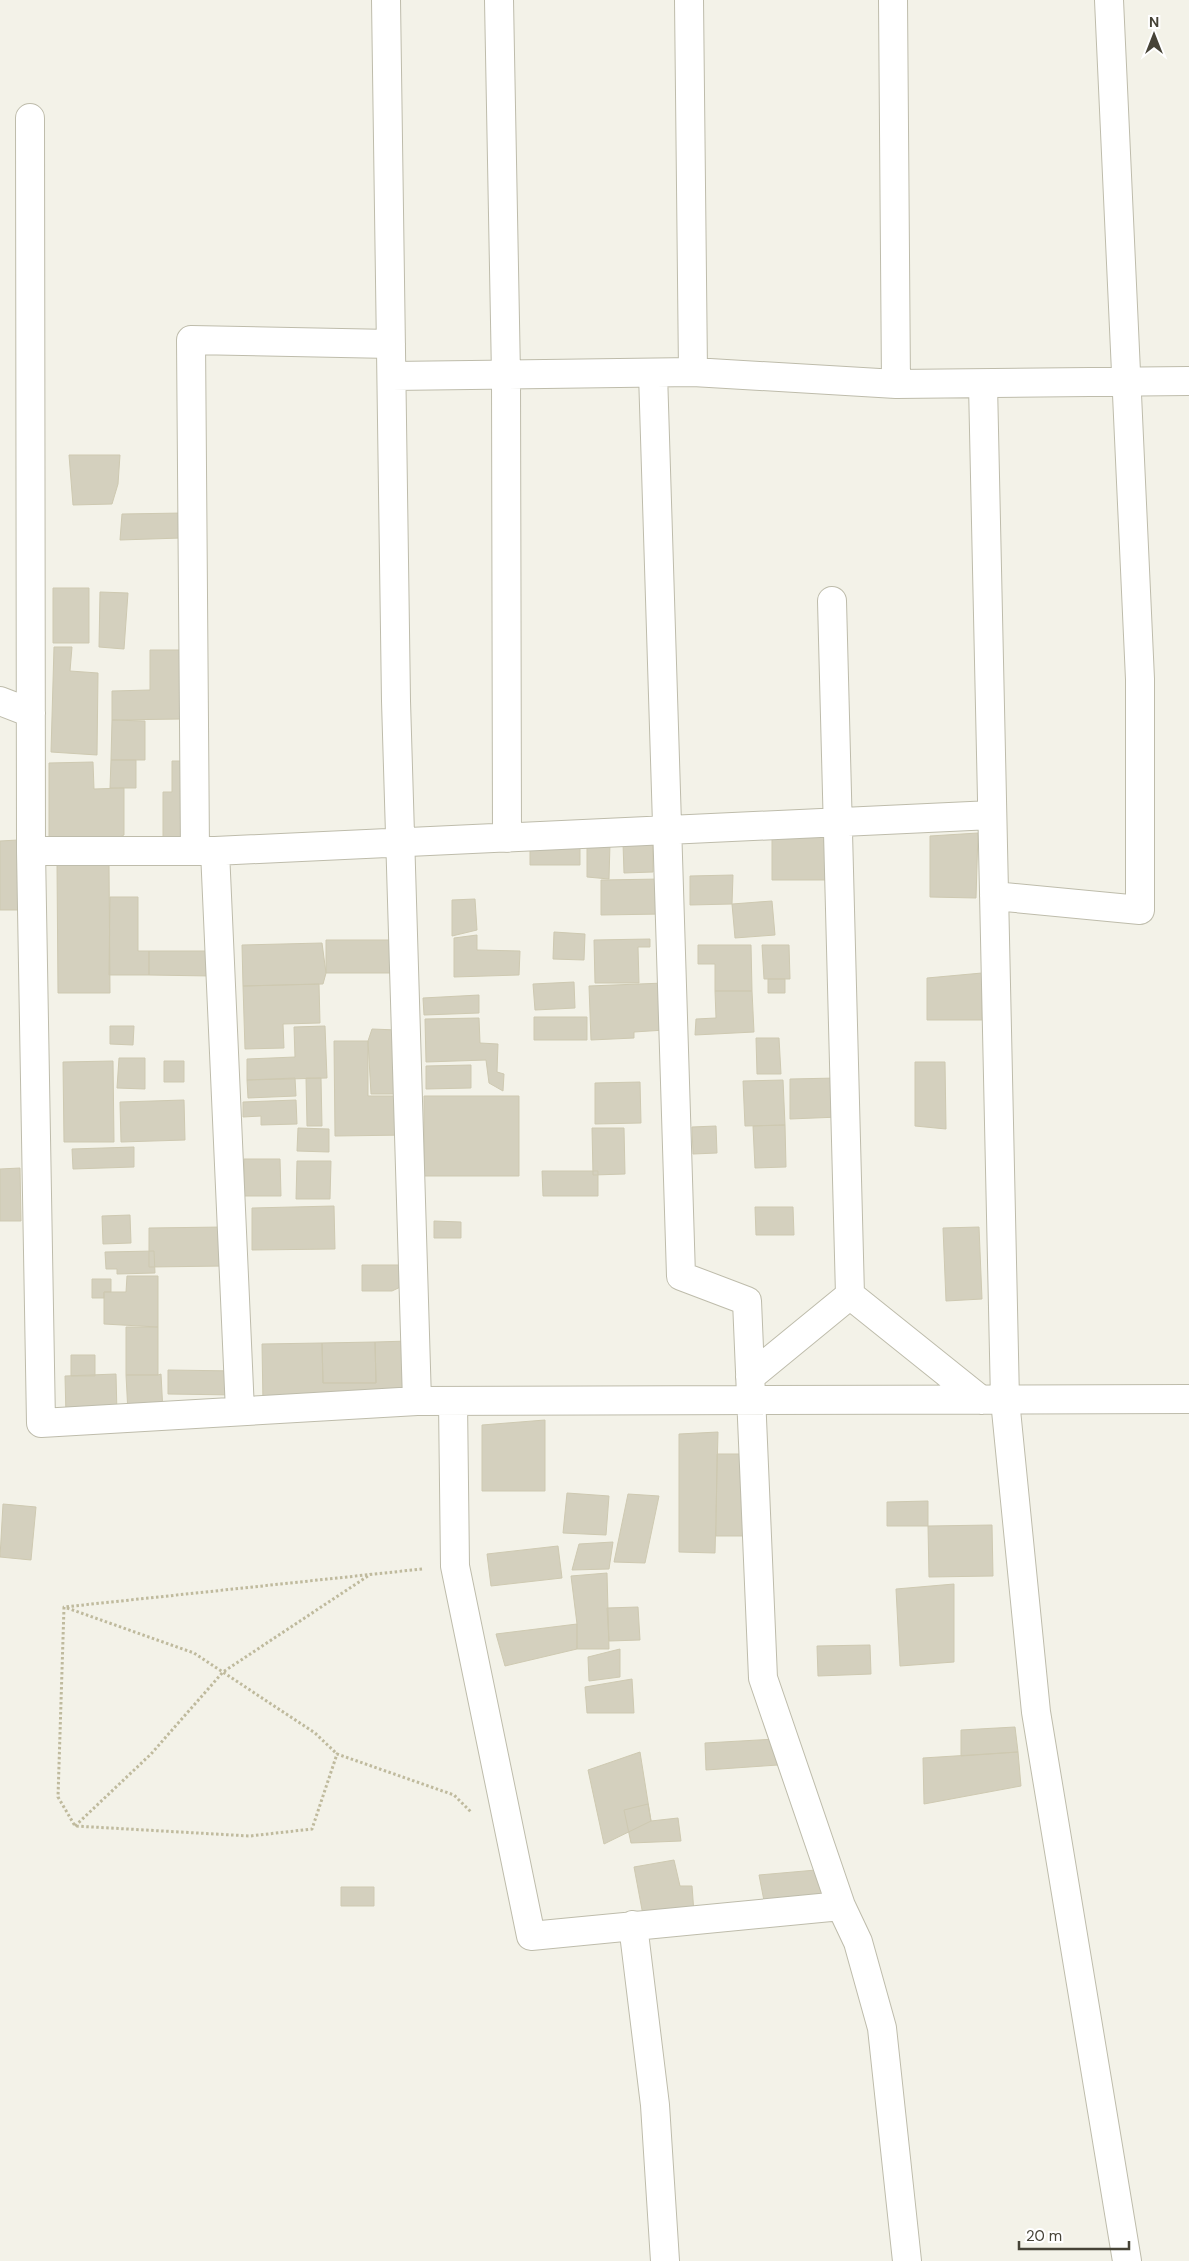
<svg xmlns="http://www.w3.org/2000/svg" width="1189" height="2261" font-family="'DM Sans',sans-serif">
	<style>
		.building { fill: #d4d0be; stroke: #cec9b1 }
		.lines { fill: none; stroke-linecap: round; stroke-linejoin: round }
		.street-casing { stroke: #bebcab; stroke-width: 30 }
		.path { stroke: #bfba9d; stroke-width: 3; stroke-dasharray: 2.5 2.5; stroke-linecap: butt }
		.street { stroke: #fff; stroke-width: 28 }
	</style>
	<rect width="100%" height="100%" fill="#f3f2e8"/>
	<path class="building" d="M69 455H120L118 484 112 504 73 505Z
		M183 513 181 538 120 540 122 514Z
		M53 588H89V643H53Z
		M100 592 128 593 124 649 99 647Z
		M54 647H72L70 671 98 673 97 755 51 752Z
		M150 650H181V719L112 720V691L150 690Z
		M112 720 145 721V760H111Z
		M111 760H136V788H110Z
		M172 761H189V839L163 840V792H172Z
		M93 762 94 789 124 788V835L97 846H49V763Z
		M978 833 976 898 930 897V836Z
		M826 837V880H772V838Z
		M18 840 19 910H0V841Z
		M587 842 610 843 609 879 587 877Z
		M653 842V872L624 873 623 843Z
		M530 843H580V865H530Z
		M57 865H109L110 993H58Z
		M733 875 732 904 690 905V876Z
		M661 879 662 914 601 915V880Z
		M110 897H138V951H149V975H109Z
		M475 899 477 930 452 936V900Z
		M772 901 775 935 735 938 732 904Z
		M554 932 585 934 584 960 553 959Z
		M477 935V950L520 951 519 975 454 977V938Z
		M650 939V947H638L639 983H595L594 940Z
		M326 940H399V973H326Z
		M322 943 326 973 323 984 243 986 242 945Z
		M698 945H751L752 991H715V964H698Z
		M762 945H789L790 979H764Z
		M149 951H211V976L149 975Z
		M982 973V1020H927V978Z
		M768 979H785V993H768Z
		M574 982 575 1008 535 1010 533 984Z
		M664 983 665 1030 634 1032V1038L591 1040 589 986Z
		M319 984 320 1023 283 1024 284 1048 245 1049 243 986Z
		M715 991H752L754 1032 695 1035 696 1019 716 1018Z
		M479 995V1013L424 1015 423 998Z
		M534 1017H587V1040H534Z
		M479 1018 480 1043 498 1044 497 1072 504 1074 503 1091 489 1083 486 1060 426 1062 425 1019Z
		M110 1026H134L133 1045 110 1044Z
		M325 1026 327 1078 247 1080V1059L295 1057 294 1027Z
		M372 1029 397 1030 395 1094H371L368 1041Z
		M756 1038H779L781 1074H757Z
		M334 1041H368V1096H406L407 1135 335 1136Z
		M119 1058H145V1089L117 1088Z
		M113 1061 114 1142H64L63 1062Z
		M164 1061H184V1082H164Z
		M915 1062H945L946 1129 915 1126Z
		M471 1065V1088L426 1089V1066Z
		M295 1078 296 1096 248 1098 247 1080Z
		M306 1078H321L322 1126H307Z
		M837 1078 839 1117 790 1119V1079Z
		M783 1080 785 1125 745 1126 743 1081Z
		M640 1082 641 1123 595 1124V1083Z
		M424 1096H519V1176H424Z
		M184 1100 185 1140 121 1142 120 1102Z
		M296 1100 297 1124 261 1125V1116L243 1117V1102Z
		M785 1125 786 1167 755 1168 753 1126Z
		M716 1126 717 1153 693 1154 692 1127Z
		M298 1128 329 1129V1152L297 1151Z
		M592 1128H624L625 1174 593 1175Z
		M134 1147V1167L73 1169 72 1149Z
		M244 1159H280L281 1196H244Z
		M297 1161H331L330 1199H296Z
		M20 1168 21 1221H0V1169Z
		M542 1171H598V1196H543Z
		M334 1206 335 1249 252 1250V1208Z
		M755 1207H793L794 1235H756Z
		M130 1215 131 1243 103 1244 102 1216Z
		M434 1221 461 1222V1238H434Z
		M224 1227 225 1266 149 1267V1228Z
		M979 1227 982 1299 946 1301 943 1228Z
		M154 1251 155 1273 117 1274V1269H106L105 1252Z
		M362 1265H409V1283L392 1291H362Z
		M127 1276H158V1327L104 1324V1292H126Z
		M92 1279H111V1292H104V1298H92Z
		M126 1327H158V1375H126Z
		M409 1341 410 1402 263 1404 262 1344 322 1343 323 1383H376L375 1342Z
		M375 1342 376 1383H323L322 1343Z
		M71 1355H95V1376H71Z
		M168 1370 236 1371V1395L168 1394Z
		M116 1374 117 1414 66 1416 65 1376Z
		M161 1374 163 1412 128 1413 126 1375H158Z
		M545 1420V1491H482V1425Z
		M718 1432 715 1553 679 1552V1434Z
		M717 1454H747L745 1536H716Z
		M567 1493 609 1496 606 1535 563 1533Z
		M628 1494 659 1496 645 1563 614 1562Z
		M928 1501V1526H887V1502Z
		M3 1504 36 1507 31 1560 0 1557Z
		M992 1525 993 1576 929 1577 928 1526Z
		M613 1542 609 1569 572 1570 579 1544Z
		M558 1546 562 1578 491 1586 487 1554Z
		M607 1573 609 1649H577V1624L571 1576Z
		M954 1584V1662L900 1666 896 1589Z
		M638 1607 640 1640 609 1641 607 1608Z
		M577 1624V1649L505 1666 496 1634Z
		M870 1645 871 1674 818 1676 817 1646Z
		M620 1649V1677L589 1681 588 1657Z
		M632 1679 634 1713H587L585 1687Z
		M1015 1727 1018 1752 961 1756V1730Z
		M776 1739 778 1765 706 1770 705 1743Z
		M640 1752 651 1821 604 1844 588 1770Z
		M1018 1752 1021 1786 924 1804 923 1758Z
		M648 1804 651 1821 678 1818 681 1841 631 1843 624 1810Z
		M674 1860 680 1886H692L694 1913 643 1915 634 1867Z
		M816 1870 825 1901 765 1906 759 1875Z
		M341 1887H374V1906H341Z"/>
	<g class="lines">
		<defs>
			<path id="street" d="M386 0 396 701 417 1401 1189 1399
				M499 0 506 375 507 838
				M689 0 693 372 896 384
				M893 0 896 384 1189 381
				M30 118 31 851H215L992 815
				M653 373 681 1276 747 1301 763 1678 841 1906 858 1942 882 2028 907 2261
				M392 376 693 372
				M983 384 1005 1400 1036 1712 1127 2261
				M832 601 850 1295 981 1400
				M0 701 31 713
				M31 851 41 1423 417 1401
				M195 851 191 340 391 344
				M215 851 240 1411
				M994 896 1140 910V679L1109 0
				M750 1377 850 1295
				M453 1401 455 1566 531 1936 841 1906
				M633 1925 655 2105 665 2261"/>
		</defs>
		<use href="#street" class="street-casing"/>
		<path class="path" d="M422 1569 64 1607 58 1797 75 1826 250 1836 312 1829 337 1754 454 1795 471 1812
			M67 1608 194 1653 315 1733 337 1754
			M75 1826 151 1754 223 1672 371 1574"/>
		<use href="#street" class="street"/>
	</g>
	<g transform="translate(1154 35)" stroke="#ffffff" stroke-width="4" paint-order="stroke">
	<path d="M0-4L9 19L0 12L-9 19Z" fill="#464337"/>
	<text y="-8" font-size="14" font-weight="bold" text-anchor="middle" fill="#464337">N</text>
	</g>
	<path d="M1019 2241v8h110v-8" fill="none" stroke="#464337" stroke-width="2.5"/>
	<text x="1026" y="2241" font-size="15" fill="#464337" stroke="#ffffff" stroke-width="4" paint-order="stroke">20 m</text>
</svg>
